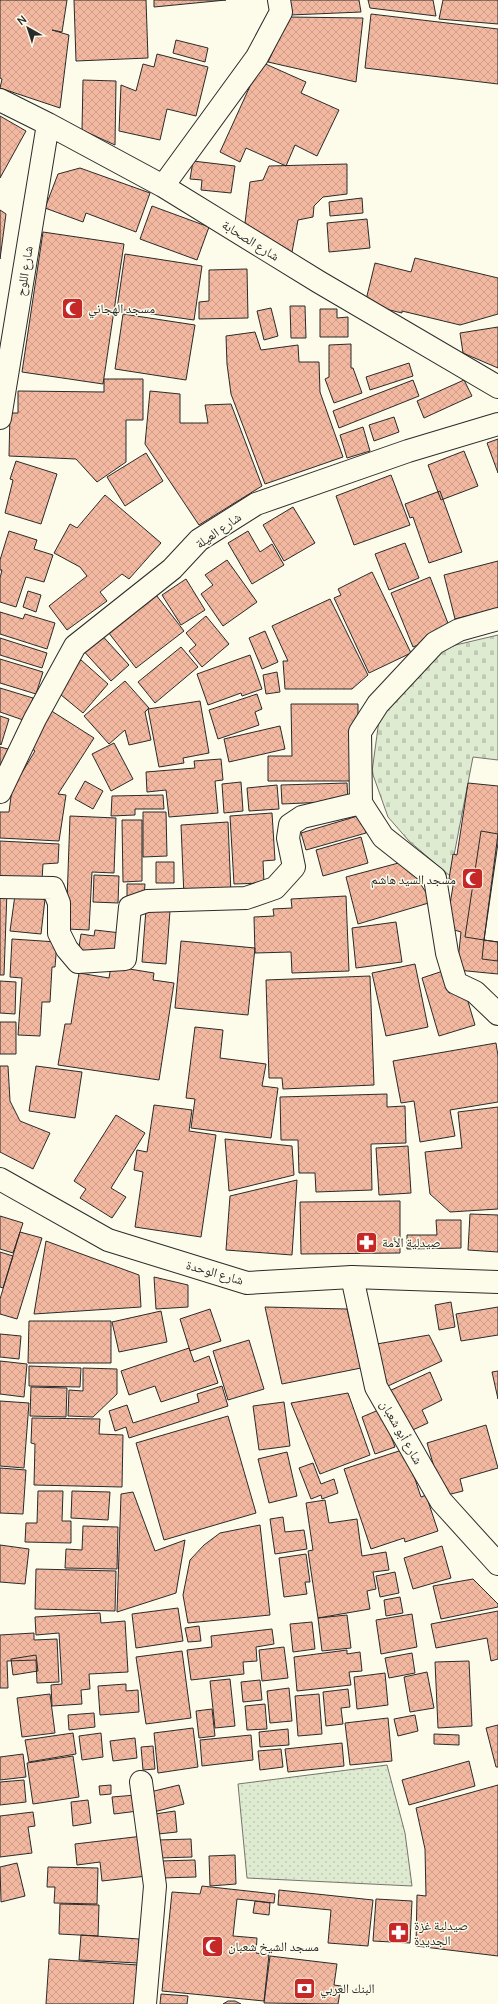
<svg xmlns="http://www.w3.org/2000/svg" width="498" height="2004" font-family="Manrope,'Noto Naskh Arabic',sans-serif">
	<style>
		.grass { fill: url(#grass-dots); stroke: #74746e }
		.cemetery { fill: url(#cemetery-stones); stroke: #74746e }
		.building { fill: url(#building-cross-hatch); stroke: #2b2b2b }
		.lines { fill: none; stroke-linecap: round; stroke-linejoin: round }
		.minor-casing { stroke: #2b2b2b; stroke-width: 24 }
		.major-casing { stroke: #2b2b2b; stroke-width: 24 }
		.minor { stroke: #fdfbea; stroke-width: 22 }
		.major { stroke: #fdfbea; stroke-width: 22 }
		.labels { text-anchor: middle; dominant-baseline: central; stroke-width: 3; stroke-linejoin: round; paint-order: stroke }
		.street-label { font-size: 13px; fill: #2b2b2b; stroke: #fdfbea }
		.poi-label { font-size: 13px; fill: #2b2b2b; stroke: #fdfbea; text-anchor: start }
	</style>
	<defs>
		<pattern id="grass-dots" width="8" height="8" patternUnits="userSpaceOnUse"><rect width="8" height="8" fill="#deebd1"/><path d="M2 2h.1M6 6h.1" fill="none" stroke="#bfcab4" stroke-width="1.8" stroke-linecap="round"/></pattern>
		<pattern id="cemetery-stones" width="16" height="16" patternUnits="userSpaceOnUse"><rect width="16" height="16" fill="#deebd1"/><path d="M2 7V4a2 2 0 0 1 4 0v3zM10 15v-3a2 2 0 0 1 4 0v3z" fill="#bfcab4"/></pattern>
		<pattern id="building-cross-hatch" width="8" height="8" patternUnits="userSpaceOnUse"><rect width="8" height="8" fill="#f2b8a0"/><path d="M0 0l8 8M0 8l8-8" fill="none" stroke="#d09e8a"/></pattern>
	</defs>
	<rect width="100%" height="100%" fill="#fdfbea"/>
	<path class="grass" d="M387 1765 405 1833 412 1886 247 1878 238 1784Z"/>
	<path class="cemetery" d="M498 635V760L473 757 450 876 409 841 388 817 372 772 379 720 443 648Z"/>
	<path class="building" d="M0 0H67L62 32 52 30 69 35 60 108 0 88 2 79 0 78Z
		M74 0H146L148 58 76 61Z
		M154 0H226L154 7Z
		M288 0H359L361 12 290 15Z
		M368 0H433L436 16 370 8Z
		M443 0H498V24L439 19Z
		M371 14 498 29V84L365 68Z
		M289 17 363 18 356 82 268 62Z
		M176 40 208 48 205 62 173 53Z
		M157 54 208 67 196 116 167 109 160 140 119 131 121 85 136 91 143 64 154 67Z
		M261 62 306 82 301 93 339 110 317 156 295 145 286 166 246 148 240 162 220 152Z
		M83 80 116 81 115 145 82 130Z
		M0 116 26 131 0 178Z
		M193 161 235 166 231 193 201 190 202 180 190 179Z
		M347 164V194L323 197 314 206 313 217 298 220 292 252 245 223 250 182 263 180 269 166Z
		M80 168 150 193 136 232 86 213 83 222 45 208 58 174Z
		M362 198 363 213 330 216 329 202Z
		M152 206 209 227 197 260 140 239Z
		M0 210 6 214 0 259Z
		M367 219 370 248 329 252 327 223Z
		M43 232 124 244 103 384 22 372Z
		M125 254 202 266 194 320 117 309Z
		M415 258 498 278V314L460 325 402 311V313L365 304 375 263 411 272Z
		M247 269 248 318 199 319V302L209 301V270Z
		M290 306H305L306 338H291Z
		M271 308 278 336 264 340 257 311Z
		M320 309H337V318L348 317V337H320Z
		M123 314 195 325 186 380 115 369Z
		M498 327V368L463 353 460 333Z
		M255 332 261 350 298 345 299 362H319L320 392 343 457 265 484 231 394 227 364 226 336Z
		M351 344V368H353L362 393 334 403 325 379 329 377V345Z
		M409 363 413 376 370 390 366 377Z
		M104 379H143V420H126V462L97 482 76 459 9 456 10 413H18V391L104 392Z
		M413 380 419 396 339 428 333 411Z
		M464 380 472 396 424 418 417 401Z
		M150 391 180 394V423H208L205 405 231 404 262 486 199 525 145 444Z
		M394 417 399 432 374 441 369 425Z
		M363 427 370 451 347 458 340 435Z
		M498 439V473L487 443Z
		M464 451 478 486 441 500 428 465Z
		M146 453 163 481 125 506 107 477Z
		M16 461 57 474 41 524 5 513 13 480 10 479Z
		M391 475 410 525 354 545 336 496Z
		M440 491 462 552 429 563 413 517 410 518 405 504Z
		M105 495 161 543 129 579 122 574 100 592 107 601 67 630 49 606 87 576 80 567 54 553 70 524 77 528Z
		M293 507 315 543 284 561 263 525Z
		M9 531 37 540 34 549 53 555 44 582 26 577 16 607 0 602V578L2 570H0V560Z
		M248 531 260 552 272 544 284 565 252 584 228 543Z
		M405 543 419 578 389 590 375 554Z
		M227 560 257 602 223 626 201 594 213 585 205 575Z
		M498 561V608L455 619 444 575Z
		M372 572 411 653 369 673 334 598 341 595 338 589Z
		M430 577 451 631 413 647 391 593Z
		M186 579 205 610 181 625 162 595Z
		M28 591 41 595 36 612 23 607Z
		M153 591 184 631 136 668 105 628Z
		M330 599 368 675 352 689H285L283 661H288L272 626Z
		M0 612 23 619 25 614 55 623 47 649 0 634Z
		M206 616 229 644 202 667 189 651 196 645 186 633Z
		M98 631 129 665 111 681 80 647Z
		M265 631 278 662 262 669 249 638Z
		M0 638 47 653 42 668 0 655Z
		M181 647 198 667 155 703 138 682Z
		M250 655 262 689 242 696 241 693 208 705 197 674Z
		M0 659 43 672 36 694 0 683Z
		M81 660 108 684 83 713 55 690Z
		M277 672 280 692 266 694 263 675Z
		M125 681 149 708 145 712 151 740 129 745 125 730 109 744 84 716Z
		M0 688 33 698 26 721 0 712Z
		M257 694 262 709 255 712 259 725 218 739 209 710Z
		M200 701 209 753 183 758 184 763 159 767 148 709Z
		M291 704H358V781H268V756H292Z
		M50 710 94 738 58 794 66 795 59 841 0 838V812H9L12 789 35 751 26 745Z
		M0 716 9 719 1 745 0 744Z
		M280 726 285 749 229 762 224 739Z
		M114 743 133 779 111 791 92 754Z
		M0 747 8 749 0 774Z
		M221 759 223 780 215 781 218 813 169 817 166 790 147 792 146 772 195 768 194 761Z
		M85 781 103 791 93 809 75 799Z
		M241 782 243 811 224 813 222 784Z
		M347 783 348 801 282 804 281 785Z
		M468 783 498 786V843L484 940 498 942V974L457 970 461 932 451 929 449 910 454 880 449 879 453 854 457 855Z
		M277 785 279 809 249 811 247 788Z
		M163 795 164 809H135V815L111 816 112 796Z
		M143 812H166L167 856 143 857Z
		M272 813 275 860 263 861 264 883 234 884 230 816Z
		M361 815 366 833 306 850 301 833Z
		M70 816 116 818 114 873 92 872 89 930 66 929Z
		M122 820H142V881L123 882Z
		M228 822 231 894 184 897 181 825Z
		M481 831 498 834 484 940 465 937Z
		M361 837 368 863 323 876 316 850Z
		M0 841 59 844 58 863 43 864 42 880 0 881Z
		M406 861 432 902 358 924 346 877Z
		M156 862H174V883H156Z
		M94 875 119 876 118 903 93 902Z
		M127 884H145L144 896H127Z
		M0 891H7L4 975H0Z
		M15 895 45 899 41 934 10 931Z
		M346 896 349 971 292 973 291 952 255 953 254 917 274 916 273 909 292 908 291 899Z
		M146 909 170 911 166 964 142 962Z
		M396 922 402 962 356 968 352 928Z
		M95 930 121 933 117 958 78 953 81 934 94 936Z
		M12 939 57 942 55 967H52L50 1002H42L40 1036 18 1035 22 978 10 977Z
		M484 940 498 942V961L482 959Z
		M181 941 255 948 248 1015 175 1008Z
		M415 964 428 1027 386 1036 372 973Z
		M111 966 154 973 153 980 174 983 159 1080 58 1065 65 1024H71L79 973 109 978Z
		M443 971 449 993 464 988 475 1025 439 1036 422 978Z
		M370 976 374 1085 283 1089 282 1078H269L266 980Z
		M0 981 16 982 15 1014 0 1013Z
		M0 1022H16V1054H0Z
		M195 1027 223 1030 220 1058 266 1064 262 1086 278 1088 271 1138 191 1128 195 1099 186 1098Z
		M496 1043 498 1056V1102L450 1110 455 1136 420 1142 414 1101 401 1103 393 1061Z
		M0 1066H8L10 1101 20 1121 50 1133 33 1169 0 1152Z
		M36 1066 82 1072 75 1118 29 1111Z
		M387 1094V1107L405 1106 406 1143 371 1144 372 1190 316 1192 315 1173H299L298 1140H281L280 1097Z
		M154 1105 192 1110 189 1131 216 1135 201 1237 135 1227 143 1172 134 1170 137 1150 147 1152Z
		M498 1107V1209L450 1212 430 1194 425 1152 462 1148 458 1112Z
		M116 1115 145 1133 111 1188 126 1197 112 1218 80 1198 86 1189 74 1181Z
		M225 1139 292 1146 294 1175 229 1191Z
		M408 1146 411 1193 379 1195 376 1148Z
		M297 1180 292 1255 226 1250 230 1196Z
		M400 1201V1253L301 1254 300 1202Z
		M470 1214 498 1215V1252L468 1250Z
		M0 1216 23 1223 13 1253 0 1249Z
		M436 1220H461V1248L407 1249V1235H437Z
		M20 1232 42 1238 17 1319 0 1314V1299Z
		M46 1241 139 1275 141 1307 34 1314Z
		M0 1252 13 1256 3 1288 0 1287Z
		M154 1277 188 1285V1307L156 1309Z
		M451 1302 455 1327 439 1330 435 1305Z
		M265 1307 347 1309 361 1368 282 1384Z
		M498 1307V1335L461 1341 456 1314Z
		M210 1309 221 1341 190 1351 180 1319Z
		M161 1311 167 1342 119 1352 112 1322Z
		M29 1321H111V1363H28Z
		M0 1334 21 1336 19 1359 0 1357Z
		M429 1335 442 1361 388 1386 371 1345Z
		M249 1340 264 1389 228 1400 213 1351Z
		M189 1348 194 1362 209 1356 218 1383 161 1402 155 1386 129 1395 121 1371Z
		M0 1361 27 1364 24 1397 0 1394Z
		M29 1366 81 1368 80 1387 29 1386Z
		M83 1368 117 1369V1394L93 1417 68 1416 69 1390 83 1391Z
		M498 1371V1399L492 1372Z
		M430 1372 442 1400 422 1410 428 1423 406 1433 387 1392Z
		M222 1386 228 1406 129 1438 126 1427 115 1431 109 1411 127 1405 133 1423 199 1402 197 1394Z
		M31 1387 67 1388 66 1417 30 1416Z
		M348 1393 370 1455 320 1474 291 1403Z
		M0 1401 29 1403 24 1468 0 1466Z
		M284 1402 290 1446 259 1450 253 1406Z
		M381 1409 395 1447 375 1454 362 1417Z
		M228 1416 256 1513 164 1540 136 1443Z
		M32 1418 100 1419 99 1434 123 1435 122 1487 34 1485 35 1444 31 1443Z
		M486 1425 498 1468 460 1479 463 1491 447 1495 439 1484 427 1443Z
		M405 1449 421 1497 426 1495 438 1531 405 1542 404 1538 371 1549 344 1469Z
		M287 1452 297 1496 269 1503 258 1459Z
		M313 1463 321 1484 334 1479 338 1493 322 1499 321 1495 311 1499 299 1468Z
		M0 1468 26 1470 23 1514 0 1513Z
		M38 1491H63L62 1521H71V1543L25 1542 26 1523H37Z
		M72 1491 110 1492 108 1520 71 1518Z
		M133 1492 155 1551 185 1540 176 1593 117 1612 121 1494Z
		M325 1500 329 1523 357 1519 362 1556 386 1552 389 1570 373 1572 376 1589 367 1591 370 1609 318 1618 308 1551 313 1550 306 1503Z
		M283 1517 285 1532 304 1530 307 1549 275 1554 270 1519Z
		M260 1525 270 1615 188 1623 183 1595 190 1560 204 1545 220 1533Z
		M83 1526 118 1527 117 1569 65 1568 66 1549 82 1550Z
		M0 1545 29 1549 25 1584 0 1582Z
		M442 1546 451 1578 413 1589 404 1558Z
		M306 1554 310 1582H305L307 1594 284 1597 279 1558Z
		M36 1569 116 1571 115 1611 35 1609Z
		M395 1572 399 1593 380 1597 376 1576Z
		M473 1579 498 1604V1607L441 1619 433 1586Z
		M400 1597 403 1613 386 1616 384 1600Z
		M178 1608 183 1641 136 1648 132 1614Z
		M498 1611V1659L491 1661 487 1638 436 1648 431 1624Z
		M100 1613 101 1623 125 1621 128 1672 89 1674 90 1689 81 1690 82 1704 52 1706 51 1685 62 1684 59 1633 36 1635 35 1617Z
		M412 1614 417 1647 381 1654 376 1620Z
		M347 1615 351 1648 322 1651 318 1618Z
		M312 1622 315 1649 293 1652 290 1624Z
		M199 1626 201 1641 188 1642 185 1628Z
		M272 1629 274 1644 256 1647 257 1661 243 1662 244 1674 191 1680 187 1650 212 1647 211 1636Z
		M34 1633V1640L57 1639 59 1682 37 1683 36 1660 7 1661 8 1688H0V1635Z
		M284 1647 288 1678 262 1681 259 1650Z
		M347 1650V1654L360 1652 362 1671 349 1672 351 1685 297 1691 294 1657Z
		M182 1651 191 1718 146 1724 136 1657Z
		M412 1653 415 1673 389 1678 385 1658Z
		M36 1655 38 1671 13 1675 11 1659Z
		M469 1661 472 1726 438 1728 435 1662Z
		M427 1672 434 1708 410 1712 404 1677Z
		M385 1673 388 1705 357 1709 354 1677Z
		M230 1679 235 1726 215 1728 210 1681Z
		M260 1680 262 1700 243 1702 241 1682Z
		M126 1684V1691L138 1690 139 1712 100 1715 98 1686Z
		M289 1688 292 1721 270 1723 267 1691Z
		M348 1689 350 1707 341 1708 343 1724 326 1726 323 1692Z
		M50 1694 55 1733 22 1737 17 1698Z
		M319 1694 322 1734 298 1736 295 1696Z
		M265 1704 267 1729 247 1730 245 1706Z
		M212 1709 215 1736 199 1738 196 1711Z
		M94 1713 95 1727 69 1730 68 1715Z
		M415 1715 418 1731 398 1736 394 1719Z
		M388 1718 392 1761 350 1765 345 1723Z
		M498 1725V1767H496L486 1728Z
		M193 1728 198 1767 158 1773 154 1733Z
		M288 1729 289 1745 260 1747 259 1732Z
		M73 1733 76 1754 29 1762 25 1740Z
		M101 1733 103 1757 82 1760 79 1736Z
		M434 1734 459 1735V1745L434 1744Z
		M251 1735 253 1760 202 1766 200 1740Z
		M135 1738 137 1758 113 1761 110 1741Z
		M342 1743 344 1766 288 1772 285 1749Z
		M153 1746 155 1769 143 1770 141 1747Z
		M281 1749 283 1767 260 1770 258 1751Z
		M23 1754 26 1777 0 1780V1757Z
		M73 1756 79 1797 33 1804 27 1763Z
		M469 1761 475 1786 409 1805 402 1780Z
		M24 1780 26 1802 0 1805V1782Z
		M111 1785V1794L100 1795 99 1786Z
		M179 1785 184 1804 154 1812 150 1792Z
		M498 1785V1956L416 1946 417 1895 426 1896 425 1849 416 1808Z
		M136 1795 138 1811 114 1814 112 1797Z
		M88 1800 91 1823 73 1826 71 1802Z
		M175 1811 177 1832 158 1834 155 1814Z
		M33 1812 35 1826 28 1827 32 1853 0 1857V1816Z
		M143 1836 147 1876 102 1881 100 1862 77 1865 75 1844Z
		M191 1839 192 1857 159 1858 158 1840Z
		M235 1855 236 1884 210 1886 209 1856Z
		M195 1860 196 1877 161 1878 160 1861Z
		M17 1863 25 1896 1 1902 0 1867Z
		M48 1867 98 1868 97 1904 54 1903 55 1887H47Z
		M202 1886 275 1894 274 1903 237 1899 233 1936 257 1938 256 1953 269 1955 264 2001 162 1991 172 1892 200 1894Z
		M279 1890 373 1900 368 1946 328 1943 331 1910 278 1905Z
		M376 1899 412 1901 410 1943 373 1941Z
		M255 1901 270 1903 269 1915 253 1913Z
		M60 1904 99 1905 98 1936 59 1934Z
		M81 1935 139 1939 138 1963 79 1960Z
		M270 1956 337 1964 334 1985 341 1986 338 2004 264 2003Z
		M49 1959 138 1965 135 2004H46Z
		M161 1994 188 1996 187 2004H160Z
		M228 2001H235L241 2004H223Z"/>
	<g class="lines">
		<defs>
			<path id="minor" d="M0 100 48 124 163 186 319 282 498 387
				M163 186 257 57 281 12 279 0
				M0 418 48 124
				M498 619 459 630 435 643 378 704 360 732 361 803 383 837 435 878 447 953 456 983 475 992 498 1014
				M0 792 35 719 75 646 172 569 199 540 256 504 408 451 498 424
				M0 887 53 888 59 903V933L67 949 78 962 125 959 130 907 147 901 246 898 275 888 294 867 288 838 290 825 302 817 361 803
				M352 1277 376 1387 441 1501 498 1564
				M141 1782 155 1886 145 2004"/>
			<path id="major" d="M0 1179 108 1240 247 1283 352 1277 498 1282"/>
		</defs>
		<use href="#minor" class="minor-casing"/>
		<use href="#major" class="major-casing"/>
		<use href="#minor" class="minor"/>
		<use href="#major" class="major"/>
	</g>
	<defs>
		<symbol id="mosque-square" viewBox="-11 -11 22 22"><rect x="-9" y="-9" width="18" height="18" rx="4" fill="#c62828" stroke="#fdfbea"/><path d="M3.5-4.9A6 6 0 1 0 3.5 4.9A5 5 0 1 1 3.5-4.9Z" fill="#fff"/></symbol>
		<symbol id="pharmacy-square" viewBox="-11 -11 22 22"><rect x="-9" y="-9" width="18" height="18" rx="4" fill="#c62828" stroke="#fdfbea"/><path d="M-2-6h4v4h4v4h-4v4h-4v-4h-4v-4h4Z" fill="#fff"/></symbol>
		<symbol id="bank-square" viewBox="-11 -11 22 22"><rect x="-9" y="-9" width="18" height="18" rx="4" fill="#c62828" stroke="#fdfbea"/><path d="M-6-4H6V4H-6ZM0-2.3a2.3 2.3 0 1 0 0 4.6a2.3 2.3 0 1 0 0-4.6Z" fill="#fff"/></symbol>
	</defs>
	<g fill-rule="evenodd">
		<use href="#mosque-square" x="60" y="296" width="25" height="25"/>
		<use href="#mosque-square" x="460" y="866" width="25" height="25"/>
		<use href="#pharmacy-square" x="354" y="1230" width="25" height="25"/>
		<use href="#pharmacy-square" x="386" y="1920" width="25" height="25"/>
		<use href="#mosque-square" x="200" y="1934" width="25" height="25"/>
		<use href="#bank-square" x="292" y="1976" width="25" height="25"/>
	</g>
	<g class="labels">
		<g class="street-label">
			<text transform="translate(251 240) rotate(32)">شارع الصحابة</text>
			<text transform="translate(24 271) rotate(-81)">شارع اللوح</text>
			<text transform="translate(218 530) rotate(-35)">شارع العيلة</text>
			<text transform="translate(215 1272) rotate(16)">شارع الوحدة</text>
			<text transform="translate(402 1432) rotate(60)">شارع أبو شعبان</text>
		</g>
		<g class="poi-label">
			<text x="88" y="308">مسجد الهجاني</text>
			<text x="456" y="879" text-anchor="end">مسجد السيد هاشم</text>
			<text x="382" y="1242">صيدلية الأمة</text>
			<text x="414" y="1925">صيدلية غزة<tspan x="414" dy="15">الجديدة</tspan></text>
			<text x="228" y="1946">مسجد الشيخ شعبان</text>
			<text x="320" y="1988">البنك العربي</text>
		</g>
	</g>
	<g transform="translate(28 28) rotate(321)" stroke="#fdfbea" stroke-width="3" paint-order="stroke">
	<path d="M0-3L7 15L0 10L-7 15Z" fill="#2b2b2b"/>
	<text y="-6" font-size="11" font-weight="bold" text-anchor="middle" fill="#2b2b2b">N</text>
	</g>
</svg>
